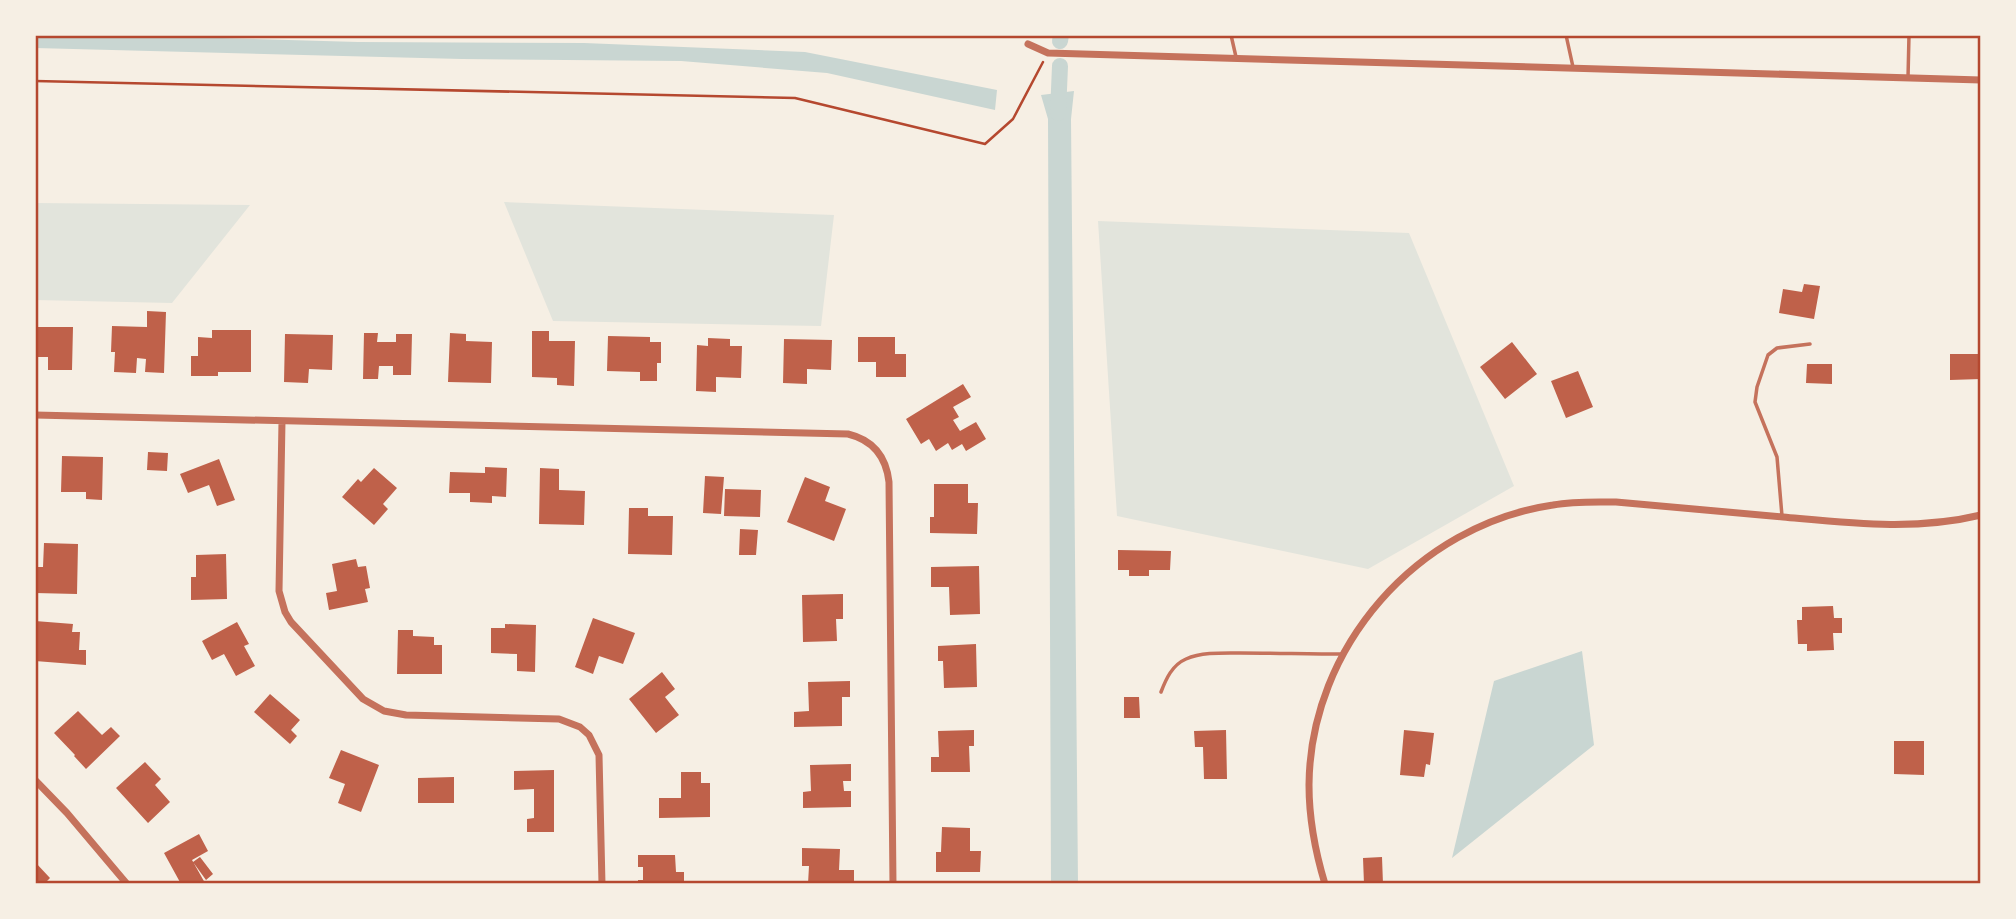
<svg xmlns="http://www.w3.org/2000/svg" width="2016" height="919" font-family="Roboto,sans-serif">
	<style>
		.green { fill: #e2e4dc }
		.water { fill: #c9d6d2 }
		.lines { fill: none; stroke-linecap: round; stroke-linejoin: round }
		.canal { stroke: #c9d6d2; stroke-width: 16 }
		.building { fill: #bf614a }
		.path { stroke: #b5482f; stroke-width: 2.5 }
		.service { stroke: #c5725c; stroke-width: 3.5 }
		.minor { stroke: #c5725c; stroke-width: 7 }
		.neatline { fill: none; stroke: #b5482f; stroke-width: 2.5 }
	</style>
	<rect width="100%" height="100%" fill="#f6efe4"/>
	<path class="green" d="M504 202 834 215 821 326 553 321Z
		M35 203 250 205 172 303 35 300Z
		M1098 221 1409 233 1514 486 1368 569 1117 516Z"/>
	<path class="water" d="M35 35H120L358 42 584 43 805 52 997 90 995 110 827 73 681 61 462 59 35 48Z
		M1074 91 1071 119 1078 884H1051L1048 119 1041 95Z
		M1582 651 1594 745 1452 858 1494 681Z"/>
	<g class="lines">
		<path class="canal" d="M1060 41 1061 35
			M1058 113 1060 66"/>
	</g>
	<path class="building" d="M1804 284 1820 286 1814 319 1779 313 1783 289 1802 292Z
		M147 311 166 312 164 373 145 372 146 359 137 358 136 373 114 372 115 352H111L112 326 147 327Z
		M35 327H73L72 370H48V357H35Z
		M212 330H251V372H218V376H191V356H198V337L212 338Z
		M532 331H549V341H575L574 386 557 385V378L532 377Z
		M364 333H378L377 342H396V334H412L411 375H393V366H379L378 379H363Z
		M450 333 466 334V341L492 342 491 383 448 382Z
		M285 334 333 335 332 370 309 369 308 383 284 382Z
		M608 336 650 337V342H661V363H657V381H640V372L607 371Z
		M858 337H895V354H906V377H876V362H858Z
		M708 338 730 339V346H742L741 378 716 377V392L696 391 697 345 708 346Z
		M784 339 832 340 831 370 807 369V384L783 383Z
		M1512 342 1537 374 1505 399 1480 367Z
		M1950 354H1980L1981 379 1950 380Z
		M1807 364H1832V384L1806 383Z
		M1578 371 1593 407 1566 418 1551 381Z
		M963 384 971 397 953 407 959 417 953 420 960 431 976 422 986 439 966 451 962 444 952 450 948 443 936 451 929 439 921 444 906 419Z
		M148 452 168 453 167 471 147 470Z
		M62 456 103 457 102 500 86 499V492H61Z
		M219 459 235 500 217 506 209 485 188 493 180 474Z
		M485 467 507 468 506 497 492 496V503L470 502V493H449L450 472 485 473Z
		M374 468 397 488 383 504 388 509 374 525 342 497 358 479 361 482Z
		M540 468 559 469V490L585 491 584 525 539 524Z
		M705 476 724 477 721 514 703 513Z
		M805 477 830 487 825 501 846 509 834 541 787 522Z
		M934 484H968V503H978L977 534 930 533V517H934Z
		M725 489 761 490 760 517 724 516Z
		M629 508H648V516H673L672 555 628 554Z
		M740 529 758 530 756 555H739Z
		M44 543 78 544 77 594 35 593V567H43Z
		M1118 550 1171 551 1170 570H1149V576H1129V570H1118Z
		M226 554 227 599 191 600V577H196V555Z
		M356 559 358 567 366 566 370 588 365 589 368 602 329 610 326 593 337 591 332 564Z
		M979 566 980 614 950 615 949 587H931V567Z
		M843 594V619H836L837 641 803 642 802 595Z
		M1833 606 1834 618H1842V633H1833L1834 650 1807 651V644H1798L1797 620H1802V607Z
		M593 618 635 633 623 664 599 656 593 674 575 667Z
		M35 621 73 624 72 632H80L79 650H86V665L35 661 37 639H35Z
		M237 622 249 644 244 646 255 666 236 676 224 654 212 660 202 641Z
		M505 624 536 625 535 672 517 671V654L491 653V628H505Z
		M398 630H413V636L434 637V645H442V674H397Z
		M976 644 977 687 944 688 943 661H938V646Z
		M662 672 675 689 665 697 679 715 656 733 629 699Z
		M850 681V697H842V726L794 727V712L809 711 808 682Z
		M270 694 300 720 291 730 297 736 290 744 254 712Z
		M1124 697H1139L1140 718H1124Z
		M78 711 102 735 111 727 120 736 86 769 74 756 75 755 54 733Z
		M974 730V746H969L970 772H931V757H939L938 731Z
		M1226 730 1227 779H1204L1203 747H1195L1194 731Z
		M1404 730 1434 733 1430 765 1426 764 1424 777 1400 775Z
		M1894 741H1924V775L1894 774Z
		M341 750 379 765 361 812 338 803 345 784 329 778Z
		M145 762 161 779 155 785 170 802 148 823 116 788Z
		M851 764V781H843L844 791H851V807L803 808V792L811 791 810 765Z
		M554 770V832H527V819L534 818V789L514 790V771Z
		M681 772H701V783H710V817L659 818V798H681Z
		M454 777V803H418V778Z
		M942 827 970 828V851H981L980 872H936V852H941Z
		M199 834 208 851 192 860 205 883 181 884 164 853Z
		M802 848 840 849 839 870H854V884H808L809 866H802Z
		M638 855H675L676 872H684V884H638V880H643V867H638Z
		M200 857 213 874 206 880 193 862Z
		M1382 857 1383 884H1364L1363 858Z
		M35 862 50 878 44 884H35Z"/>
	<g class="lines">
		<path class="path" d="M35 81 795 98 985 144 1013 119 1043 62"/>
		<path class="service" d="M1231 35 1236 57
			M1566 35 1573 67
			M1908 78 1909 35
			M1782 516 1777 457 1755 402 1757 387 1768 355 1777 348 1810 344
			M1161 692C1166 679 1172 665 1186 659 1202 652 1223 653 1240 653 1274 653 1309 654 1343 654"/>
		<path class="minor" d="M1028 44 1048 53 1981 80
			M35 415 848 434C873 440 886 456 889 482L893 884
			M282 421 279 591 285 612 291 622 363 699 384 711 406 715 559 719 580 727 589 735 599 755 602 884
			M35 780 67 813 127 884
			M1325 884C1315 851 1309 819 1309 785 1310 647 1417 525 1553 505 1574 501 1595 502 1616 502 1672 507 1727 512 1783 517 1850 523 1915 531 1981 515"/>
	</g>
	<rect width="2016" height="919" fill="none" stroke="#f6efe4" stroke-width="74"/>
	<rect x="37" y="37" width="1942" height="845" class="neatline"/>
</svg>
